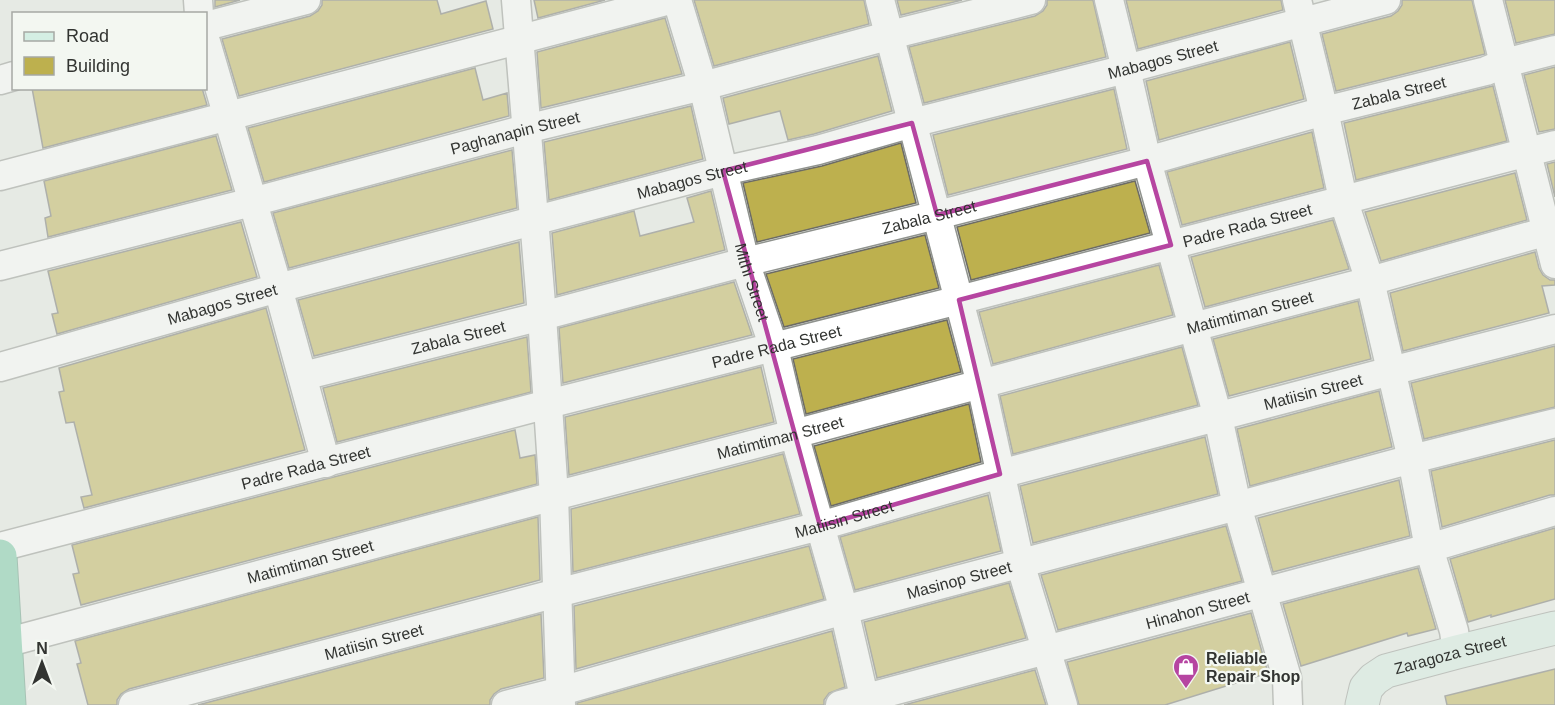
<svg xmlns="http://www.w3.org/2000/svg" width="1555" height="705" font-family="Arial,sans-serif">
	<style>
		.building { fill: #bdb04e; stroke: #6c6b65; stroke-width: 1.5 }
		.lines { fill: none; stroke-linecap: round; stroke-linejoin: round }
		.street-casing { stroke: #90938e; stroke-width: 31 }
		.secondary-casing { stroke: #90938e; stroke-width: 35 }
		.highway-casing { stroke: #5a947b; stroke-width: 35 }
		.street { stroke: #fff; stroke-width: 28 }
		.secondary { stroke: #d4eee3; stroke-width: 33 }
		.highway { stroke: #6fc8a3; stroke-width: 33 }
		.marked { fill: none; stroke: #b645a1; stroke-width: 4.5; stroke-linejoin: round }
		.labels { text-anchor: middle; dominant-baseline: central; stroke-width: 4.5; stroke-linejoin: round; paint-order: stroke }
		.street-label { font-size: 16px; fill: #323431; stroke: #f3f7f1 }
		.poi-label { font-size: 16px; font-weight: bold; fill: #323431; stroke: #f3f7f1; text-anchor: start }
	</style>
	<rect width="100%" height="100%" fill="#e6eae4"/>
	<path class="building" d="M215 0H240L215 7Z
		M322 0H437L441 14 486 1 493 29 239 96 222 39 310 16 318 11 322 5Z
		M534 0H605L538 18Z
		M694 0H864L869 24 714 66Z
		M897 0H962L901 15Z
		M1047 0H1093L1106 57 924 103 909 47 1035 16 1043 11 1047 5Z
		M1126 0H1281L1283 10 1138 49Z
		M1402 0H1472L1485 54 1336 91 1322 34 1391 16 1398 11 1402 5Z
		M1505 0H1555V34L1516 43Z
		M665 18 682 74 541 108 537 52Z
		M1290 42 1304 99 1159 140 1146 81Z
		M878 56 892 111 814 134 788 140 780 111 729 124 723 98Z
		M1555 67V129L1539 132 1524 75Z
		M475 68 483 100 507 93 509 116 264 182 248 128Z
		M1493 86 1507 141 1356 180 1344 123Z
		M32 88H202L207 105 43 148Z
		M1114 89 1127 149 948 195 933 135Z
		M691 106 703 159 549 200 544 142Z
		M1312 132 1324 188 1182 225 1167 172Z
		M216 136 232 190 48 237 45 218 51 216 44 181Z
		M901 143 916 203 757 242 743 183 822 166Z
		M512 150 517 208 289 268 273 213Z
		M1555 162V197L1547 164Z
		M1515 173 1527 220 1381 261 1365 212Z
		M1135 181 1150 233 971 280 957 227Z
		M711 191 725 250 557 295 552 233 634 211 640 236 694 222 687 198Z
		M1333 220 1349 269 1205 307 1191 257Z
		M241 222 257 277 57 334 52 314 58 313 48 271Z
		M925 235 939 288 784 327 766 274Z
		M519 242 524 303 314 356 298 300Z
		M1535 252 1539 268 1543 275 1550 280H1555V285L1542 286 1549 313 1403 351 1390 293Z
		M1159 265 1173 315 993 364 979 312Z
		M734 282 752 335 563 383 559 328Z
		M1358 301 1371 359 1229 396 1213 339Z
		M266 308 305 450 84 508 81 497 92 495 74 422 66 423 59 392 64 391 59 368Z
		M947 320 961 372 806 414 793 359Z
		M527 337 531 392 337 442 323 388Z
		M1555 346V407L1424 439 1411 383Z
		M1182 347 1198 405 1013 454 1000 396Z
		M761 367 774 422 569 475 565 417Z
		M1379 391 1392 447 1250 486 1237 429Z
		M969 404 981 462 831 506 814 446Z
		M515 430 520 458 535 455 537 484 81 605 73 574 79 573 72 545Z
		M1205 437 1218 494 1033 543 1020 486Z
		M1555 440V495H1550L1442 527 1431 471Z
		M783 454 800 514 573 572 571 509Z
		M1399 480 1410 536 1273 572 1258 518Z
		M988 495 1001 551 855 590 840 537Z
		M538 517 540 580 129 689 121 694 117 700V705H88L77 664 81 663 75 641Z
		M1226 526 1242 581 1058 630 1041 575Z
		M1555 528V599L1491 617V615L1468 622 1450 559Z
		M809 546 824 599 576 669 574 606Z
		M1418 568 1436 629 1408 636 1407 633 1301 666 1283 604Z
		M1009 583 1026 638 877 678 864 622Z
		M1251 613 1268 673 1165 705H1079L1067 662Z
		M541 614 544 678 501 689 494 694 490 700V705H198Z
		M832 631 845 687 829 693 824 700V705H577V703Z
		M1555 669V705H1447L1445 696Z
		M1035 670 1046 705H904Z"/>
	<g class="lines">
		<defs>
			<g id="street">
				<path d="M198 0 199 14"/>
				<path d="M516 0 542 316 554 496 561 705"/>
				<path id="s1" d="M677 0 703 86 745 262 774 348 794 434 844 610 866 705"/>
				<path d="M880 0 981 384 1020 563 1063 705"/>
				<path d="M1109 0 1126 69 1147 161 1218 417 1237 506 1287 678 1288 705"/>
				<path d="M1297 0 1324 111 1343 199 1370 281 1412 459 1429 548 1454 631 1457 652"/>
				<path d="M1488 0 1555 264"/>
				<path d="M206 26 306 0"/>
				<path d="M206 42 278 288 326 463"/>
				<path d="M0 80 14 76"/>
				<path d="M0 176 670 0"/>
				<path id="s2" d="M0 266 252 202 526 129 703 86 906 31 1031 0"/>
				<path id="s3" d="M0 367 278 288 723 171 818 150 912 123 1126 69 1386 0"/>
				<path id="s4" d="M303 376 542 316 745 262 953 211 1147 161 1324 111 1486 71 1505 63 1555 50"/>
				<path id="s5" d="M0 547 548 404 959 300 1555 145"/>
				<path id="s6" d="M5 643 554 496 794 434 1193 327 1370 281 1555 229"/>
				<path id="s7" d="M133 705 557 593 820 526 1000 474 1391 371 1555 329"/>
				<path id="s8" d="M506 705 561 691 844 610 1237 506 1412 459 1555 423"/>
				<path id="s9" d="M840 705 1429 548 1555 511"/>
			</g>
			<g id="secondary">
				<path id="s10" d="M1362 705 1366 688 1374 679 1386 671 1457 652 1555 628"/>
			</g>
			<path id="highway" d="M0 556 9 705"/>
		</defs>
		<use href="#street" class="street-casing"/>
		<use href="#secondary" class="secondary-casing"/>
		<use href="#highway" class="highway-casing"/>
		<use href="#street" class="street"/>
		<use href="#secondary" class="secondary"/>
		<use href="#highway" class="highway"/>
	</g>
	<path d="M0 0H1555V705H0ZM912 123 937 215 1147 161 1171 245 959 300 1000 474 820 526 723 171Z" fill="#e6eae4" fill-opacity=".55" fill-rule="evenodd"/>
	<path class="marked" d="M912 123 937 215 1147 161 1171 245 959 300 1000 474 820 526 723 171Z"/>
	<defs>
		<symbol id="shop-pin" viewBox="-11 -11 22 30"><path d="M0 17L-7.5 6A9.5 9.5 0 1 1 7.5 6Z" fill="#b645a1" stroke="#f3f7f1"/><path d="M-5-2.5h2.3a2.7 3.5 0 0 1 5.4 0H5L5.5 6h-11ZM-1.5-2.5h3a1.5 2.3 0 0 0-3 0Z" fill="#fff"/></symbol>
	</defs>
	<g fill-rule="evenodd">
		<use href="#shop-pin" x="1171" y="652" width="30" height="40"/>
	</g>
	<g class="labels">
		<g class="street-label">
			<text stroke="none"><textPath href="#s3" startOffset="1203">Mabagos Street</textPath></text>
			<text stroke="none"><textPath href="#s4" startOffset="1132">Zabala Street</textPath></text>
			<text stroke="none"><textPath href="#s2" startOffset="532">Paghanapin Street</textPath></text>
			<text stroke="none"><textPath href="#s3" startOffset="717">Mabagos Street</textPath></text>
			<text stroke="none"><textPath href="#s4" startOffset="646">Zabala Street</textPath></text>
			<text stroke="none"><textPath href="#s5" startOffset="1288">Padre Rada Street</textPath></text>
			<text stroke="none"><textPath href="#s1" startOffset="292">Mithi Street</textPath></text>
			<text stroke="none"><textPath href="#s3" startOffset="231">Mabagos Street</textPath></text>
			<text stroke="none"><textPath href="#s6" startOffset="1288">Matimtiman Street</textPath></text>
			<text stroke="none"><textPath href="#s4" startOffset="160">Zabala Street</textPath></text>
			<text stroke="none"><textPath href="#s5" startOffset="802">Padre Rada Street</textPath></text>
			<text stroke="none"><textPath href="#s7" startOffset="1221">Matiisin Street</textPath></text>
			<text stroke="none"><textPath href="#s6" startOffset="802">Matimtiman Street</textPath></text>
			<text stroke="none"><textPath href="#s5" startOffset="316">Padre Rada Street</textPath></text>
			<text stroke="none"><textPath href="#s7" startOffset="735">Matiisin Street</textPath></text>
			<text stroke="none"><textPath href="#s6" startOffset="316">Matimtiman Street</textPath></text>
			<text stroke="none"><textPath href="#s8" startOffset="470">Masinop Street</textPath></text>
			<text stroke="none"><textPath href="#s9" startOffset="370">Hinahon Street</textPath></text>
			<text stroke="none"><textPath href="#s7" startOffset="249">Matiisin Street</textPath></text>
			<text stroke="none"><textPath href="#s10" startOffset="110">Zaragoza Street</textPath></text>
		</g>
		<g class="poi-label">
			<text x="1206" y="658">Reliable<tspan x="1206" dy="18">Repair Shop</tspan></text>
		</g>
	</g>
	<rect x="12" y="12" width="195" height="78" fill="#f3f7f1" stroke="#a6a9a4" stroke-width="1.5"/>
	<rect x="24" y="32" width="30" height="9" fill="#d4eee3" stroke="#a6a9a4" stroke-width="1.5"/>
	<text x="66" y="42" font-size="18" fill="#323431">Road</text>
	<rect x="24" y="57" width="30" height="18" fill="#bdb04e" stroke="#a6a9a4" stroke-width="1.5"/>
	<text x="66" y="72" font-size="18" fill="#323431">Building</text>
	<g transform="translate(42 663)" stroke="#f3f7f1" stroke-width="4.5" paint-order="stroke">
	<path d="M0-4.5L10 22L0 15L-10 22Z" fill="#323431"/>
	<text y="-9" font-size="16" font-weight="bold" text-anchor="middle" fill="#323431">N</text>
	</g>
</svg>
